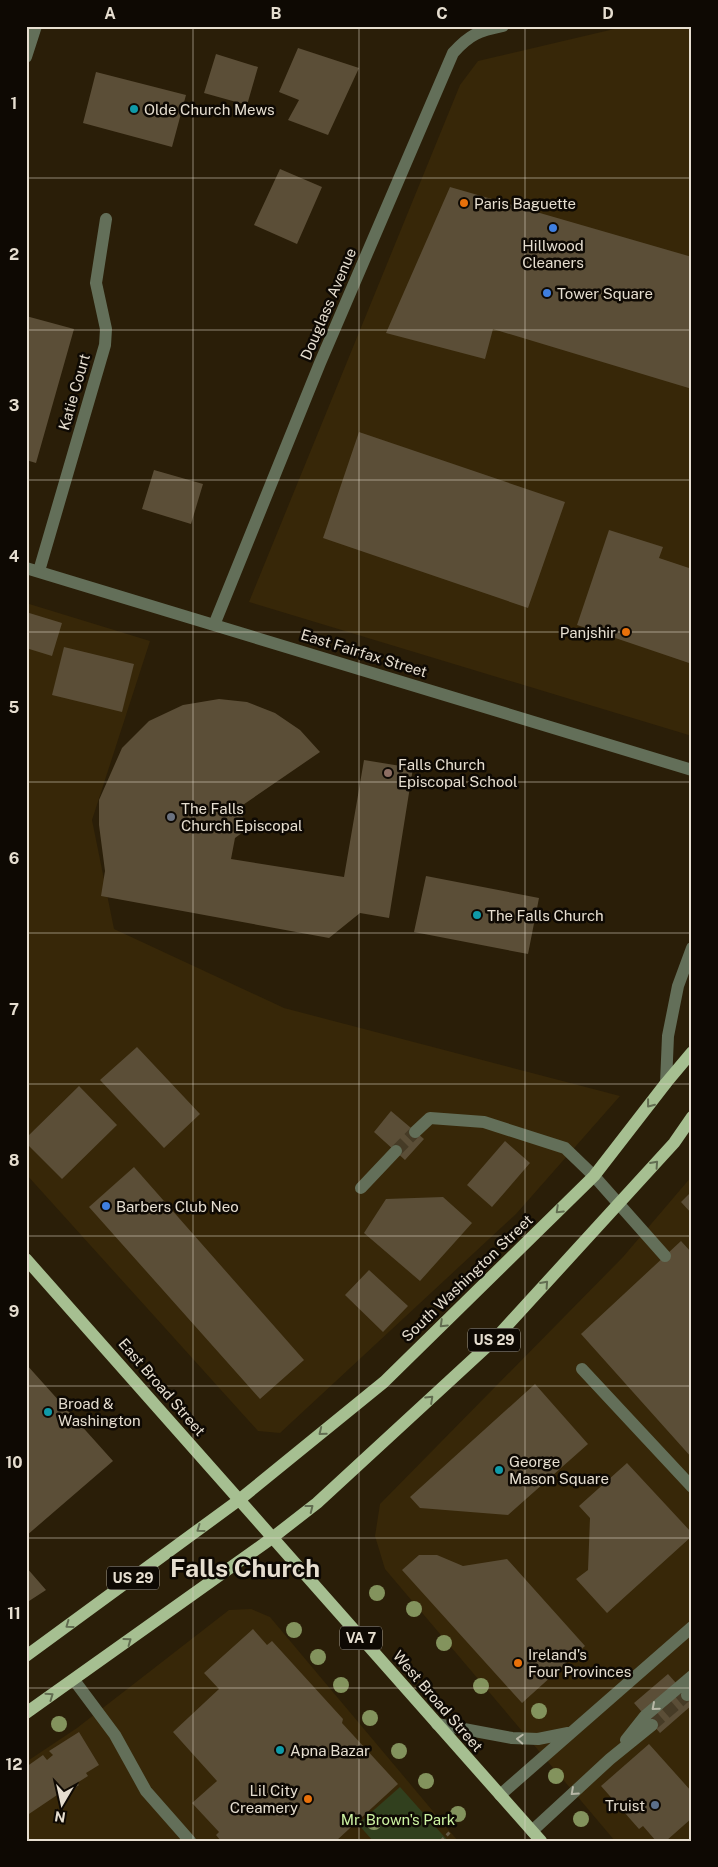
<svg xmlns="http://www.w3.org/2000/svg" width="718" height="1867" font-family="'Public Sans',sans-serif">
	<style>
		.built { fill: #372708 }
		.green { fill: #31401e }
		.building { fill: #5b4e37 }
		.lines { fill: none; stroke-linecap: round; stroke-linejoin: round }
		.minor-tunnel { stroke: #463b26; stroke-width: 12; stroke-dasharray: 12 6; stroke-linecap: butt }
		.path { stroke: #655a47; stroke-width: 3; stroke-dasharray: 4 4; stroke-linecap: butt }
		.minor { stroke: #636f59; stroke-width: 12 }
		.major { stroke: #a6bf91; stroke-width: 12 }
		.tree { fill: #83935d }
		.oneway { stroke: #626d51 }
		.oneway2 { stroke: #b8b7a6 }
		.grid { fill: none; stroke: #e6ded0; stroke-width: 1; stroke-opacity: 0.55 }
		.culture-dot { fill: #0f9aa8; stroke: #0e0903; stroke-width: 2 }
		.food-dot { fill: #e8710a; stroke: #0e0903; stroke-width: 2 }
		.shop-dot { fill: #3f7fe0; stroke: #0e0903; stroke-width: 2 }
		.education-dot { fill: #8d6e63; stroke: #0e0903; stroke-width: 2 }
		.worship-dot { fill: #6b7280; stroke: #0e0903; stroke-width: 2 }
		.service-dot { fill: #5c6f8a; stroke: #0e0903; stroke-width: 2 }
		.labels { text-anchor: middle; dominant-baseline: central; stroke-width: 5; stroke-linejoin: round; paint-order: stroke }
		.shield { fill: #0e0903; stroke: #a59e92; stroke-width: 1 }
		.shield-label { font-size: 14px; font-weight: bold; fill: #e6ded0 }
		.poi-label { font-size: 15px; fill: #e6ded0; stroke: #0e0903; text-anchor: start }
		.street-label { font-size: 15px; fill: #e6ded0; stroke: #0e0903 }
		.park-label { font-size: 15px; fill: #ccf2a2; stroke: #0e0903 }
		.town-label { font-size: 25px; font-weight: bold; fill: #e6ded0; stroke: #0e0903 }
		.neatline { fill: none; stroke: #e6ded0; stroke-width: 2 }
		.grid-label { font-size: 16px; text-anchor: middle; font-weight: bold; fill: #e6ded0 }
	</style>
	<rect width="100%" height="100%" fill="#2a1e08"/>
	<path class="built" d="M627 26H692V736L249 602 460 85 478 61Z
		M26 603 150 641 92 820 114 929 284 1008 620 1096 516 1214 280 1433 258 1431 26 1174Z
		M692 1176V1841H615L385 1569 375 1536 380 1504 623 1257Z
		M251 1609 270 1617 458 1841H26V1762L77 1728 229 1610Z"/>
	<path class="green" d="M400 1787 441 1833 448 1841H373L358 1824Z"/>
	<path class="building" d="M298 48 359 68 328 135 288 120 299 100 279 92Z
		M216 54 258 67 247 105 204 93Z
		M96 72 186 95 172 147 83 123Z
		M280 169 322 187 297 244 254 225Z
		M450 187 692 257V389L493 329 485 359 386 333Z
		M26 316 74 329 36 463 26 460Z
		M359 432 565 502 528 608 323 538Z
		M154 470 203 484 191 524 142 509Z
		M609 530 663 547 659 558 692 569V664L577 625Z
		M26 612 62 623 52 656 26 648Z
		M64 647 134 664 122 712 52 695Z
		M219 699 247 702 275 713 300 730 320 752 237 809 250 827 235 838 231 859 344 877 364 760 413 768 389 918 360 913 329 938 101 896 105 871 99 825V800L122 748 149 721 183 705Z
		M426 876 539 898 528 954 414 932Z
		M137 1047 200 1114 164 1148 100 1080Z
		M79 1086 117 1125 62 1179 26 1143V1138Z
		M391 1111 424 1139 405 1160 374 1132Z
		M505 1141 530 1163 492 1207 467 1185Z
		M134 1167 304 1360 260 1399 89 1207Z
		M692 1191V1214L681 1202Z
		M443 1197 472 1223 420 1281 364 1233 386 1199Z
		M681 1241 692 1253V1458L581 1334Z
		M369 1270 408 1306 383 1332 345 1295Z
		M26 1364 113 1461 26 1536Z
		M535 1384 588 1444 508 1515 420 1508 410 1497Z
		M627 1463 692 1533V1536L607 1613 576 1579 588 1570 590 1518 579 1506Z
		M419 1555H437L463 1566 507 1559 585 1646 522 1703 402 1570Z
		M26 1567 46 1590 26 1603Z
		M253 1629 267 1645 272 1641 343 1719 342 1723 398 1784 336 1841H221L216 1835 219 1832 192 1803 217 1781 173 1732 219 1689 204 1673Z
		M668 1674 692 1701V1705L660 1733 634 1703Z
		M79 1732 99 1765 86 1773 88 1776 77 1783 79 1785 66 1794 63 1791 26 1816V1767L43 1755 47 1760 53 1755 49 1751Z
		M649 1744 692 1792V1818L666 1841H656L643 1826 639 1829 601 1786Z"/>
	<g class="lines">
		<path class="minor-tunnel" d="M396 1151 415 1132
			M652 1725 687 1695"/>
		<path class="path" d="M441 1841 451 1831"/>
		<path class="minor" d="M26 57 36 26
			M26 568 692 770
			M39 571 105 345 106 329 96 283 106 219
			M214 625 320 363 453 53C470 34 479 31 503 26
			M666 1083 668 1036 678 986 692 948
			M415 1132 430 1118 484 1122 565 1148 594 1176 665 1256
			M361 1188 396 1151
			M582 1369 692 1487
			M74 1680 115 1735 146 1791 190 1841
			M687 1695 692 1691
			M437 1724 512 1738 538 1739 568 1733
			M626 1740 645 1716 692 1676
			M500 1795 692 1627
			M532 1831 610 1759 652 1725"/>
		<path class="major" d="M26 1259 541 1841
			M26 1656 239 1500 384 1382 594 1176 666 1083 692 1052
			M26 1713 272 1538 317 1503 494 1340 674 1143 692 1117"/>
	</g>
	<g class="tree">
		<circle cx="377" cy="1593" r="8"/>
		<circle cx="414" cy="1609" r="8"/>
		<circle cx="294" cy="1630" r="8"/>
		<circle cx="444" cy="1643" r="8"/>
		<circle cx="318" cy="1657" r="8"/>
		<circle cx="341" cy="1685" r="8"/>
		<circle cx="481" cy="1686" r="8"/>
		<circle cx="539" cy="1711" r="8"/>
		<circle cx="370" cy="1718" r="8"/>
		<circle cx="59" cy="1724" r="8"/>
		<circle cx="399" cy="1751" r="8"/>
		<circle cx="556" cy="1776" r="8"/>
		<circle cx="426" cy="1781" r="8"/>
		<circle cx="458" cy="1814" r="8"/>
		<circle cx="581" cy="1819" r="8"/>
		<circle cx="374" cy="1822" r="8"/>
	</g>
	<defs><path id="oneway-chevron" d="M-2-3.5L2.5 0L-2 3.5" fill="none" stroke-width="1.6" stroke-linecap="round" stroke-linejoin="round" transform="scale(1.25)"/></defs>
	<g class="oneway">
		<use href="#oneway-chevron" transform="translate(650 1104) rotate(128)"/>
		<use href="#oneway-chevron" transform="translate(655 1164) rotate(-48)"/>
		<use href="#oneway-chevron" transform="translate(559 1210) rotate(136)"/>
		<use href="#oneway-chevron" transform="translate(545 1284) rotate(-48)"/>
		<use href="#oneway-chevron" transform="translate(443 1324) rotate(136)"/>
		<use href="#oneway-chevron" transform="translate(430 1399) rotate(-43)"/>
		<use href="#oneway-chevron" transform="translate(322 1432) rotate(141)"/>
		<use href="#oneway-chevron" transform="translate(310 1508) rotate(-38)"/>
		<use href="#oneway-chevron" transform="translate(200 1529) rotate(144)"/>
		<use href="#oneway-chevron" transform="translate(69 1625) rotate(144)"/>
		<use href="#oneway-chevron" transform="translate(128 1641) rotate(-36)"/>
		<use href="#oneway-chevron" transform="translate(50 1696) rotate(-35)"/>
	</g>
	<g class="oneway2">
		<use href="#oneway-chevron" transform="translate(655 1707) rotate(139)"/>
		<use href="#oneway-chevron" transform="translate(520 1739) rotate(-177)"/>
		<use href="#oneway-chevron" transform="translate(574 1792) rotate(138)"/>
	</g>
	<path class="grid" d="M193 26V1841M359 26V1841M525 26V1841M26 178H692M26 330H692M26 480H692M26 632H692M26 782H692M26 933H692M26 1084H692M26 1236H692M26 1386H692M26 1538H692M26 1688H692"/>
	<g class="culture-dot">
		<circle cx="134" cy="109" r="5"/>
		<circle cx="477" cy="915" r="5"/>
		<circle cx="48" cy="1412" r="5"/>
		<circle cx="499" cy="1470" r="5"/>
		<circle cx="280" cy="1750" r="5"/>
	</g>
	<g class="food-dot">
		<circle cx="464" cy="203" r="5"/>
		<circle cx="626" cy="632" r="5"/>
		<circle cx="518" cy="1663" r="5"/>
		<circle cx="308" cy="1799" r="5"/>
	</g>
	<g class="shop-dot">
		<circle cx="553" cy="228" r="5"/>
		<circle cx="547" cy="293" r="5"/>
		<circle cx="106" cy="1206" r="5"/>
	</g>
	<circle class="education-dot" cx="388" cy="773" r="5"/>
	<circle class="worship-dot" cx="171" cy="817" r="5"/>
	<circle class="service-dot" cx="655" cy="1805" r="5"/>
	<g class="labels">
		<g class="shield">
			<rect x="468" y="1328.5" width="52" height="23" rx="4"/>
			<rect x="107" y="1566.5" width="52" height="23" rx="4"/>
			<rect x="340" y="1626.5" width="42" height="23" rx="4"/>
		</g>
		<g class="shield-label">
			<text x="494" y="1340">US 29</text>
			<text x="133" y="1578">US 29</text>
			<text x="361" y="1638">VA 7</text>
		</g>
		<g class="poi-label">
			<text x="144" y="109">Olde Church Mews</text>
			<text x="474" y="203">Paris Baguette</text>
			<text x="553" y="245" text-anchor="middle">Hillwood<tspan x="553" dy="17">Cleaners</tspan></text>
			<text x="557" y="293">Tower Square</text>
			<text x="616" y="632" text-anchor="end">Panjshir</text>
			<text x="398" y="764">Falls Church<tspan x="398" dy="17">Episcopal School</tspan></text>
			<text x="181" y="808">The Falls<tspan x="181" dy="17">Church Episcopal</tspan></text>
			<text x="487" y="915">The Falls Church</text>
			<text x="116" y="1206">Barbers Club Neo</text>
			<text x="58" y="1403">Broad &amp;<tspan x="58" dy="17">Washington</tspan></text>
			<text x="509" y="1461">George<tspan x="509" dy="17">Mason Square</tspan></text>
			<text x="528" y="1654">Ireland's<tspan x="528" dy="17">Four Provinces</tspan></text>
			<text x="290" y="1750">Apna Bazar</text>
			<text x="298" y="1790" text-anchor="end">Lil City<tspan x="298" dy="17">Creamery</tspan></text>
			<text x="645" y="1805" text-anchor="end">Truist</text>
		</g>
		<g class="street-label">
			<text transform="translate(328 304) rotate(-67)">Douglass Avenue</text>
			<text transform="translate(74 392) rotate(-74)">Katie Court</text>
			<text transform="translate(364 653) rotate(17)">East Fairfax Street</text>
			<text transform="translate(467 1278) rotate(-44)">South Washington Street</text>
			<text transform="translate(162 1387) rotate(49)">East Broad Street</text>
			<text transform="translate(438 1701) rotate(49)">West Broad Street</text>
		</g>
		<g class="park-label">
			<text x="398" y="1819">Mr. Brown's Park</text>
		</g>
		<g class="town-label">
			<text x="245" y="1568">Falls Church</text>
		</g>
	</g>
	<rect width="718" height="1867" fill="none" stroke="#0e0903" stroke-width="55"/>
	<g transform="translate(62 1804) rotate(189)" stroke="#0e0903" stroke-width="4" paint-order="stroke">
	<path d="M0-4L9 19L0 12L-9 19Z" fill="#e6ded0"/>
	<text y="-8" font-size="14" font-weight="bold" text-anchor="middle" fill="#e6ded0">N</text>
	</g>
	<rect x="28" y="28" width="662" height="1812" class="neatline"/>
	<g class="grid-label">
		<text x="110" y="19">A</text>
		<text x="276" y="19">B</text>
		<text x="442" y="19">C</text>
		<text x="608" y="19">D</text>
		<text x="14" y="109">1</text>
		<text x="14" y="260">2</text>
		<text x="14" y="411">3</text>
		<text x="14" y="562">4</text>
		<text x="14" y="713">5</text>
		<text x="14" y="864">6</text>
		<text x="14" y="1015">7</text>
		<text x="14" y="1166">8</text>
		<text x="14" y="1317">9</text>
		<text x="14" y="1468">10</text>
		<text x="14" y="1619">11</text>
		<text x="14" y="1770">12</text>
	</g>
</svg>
